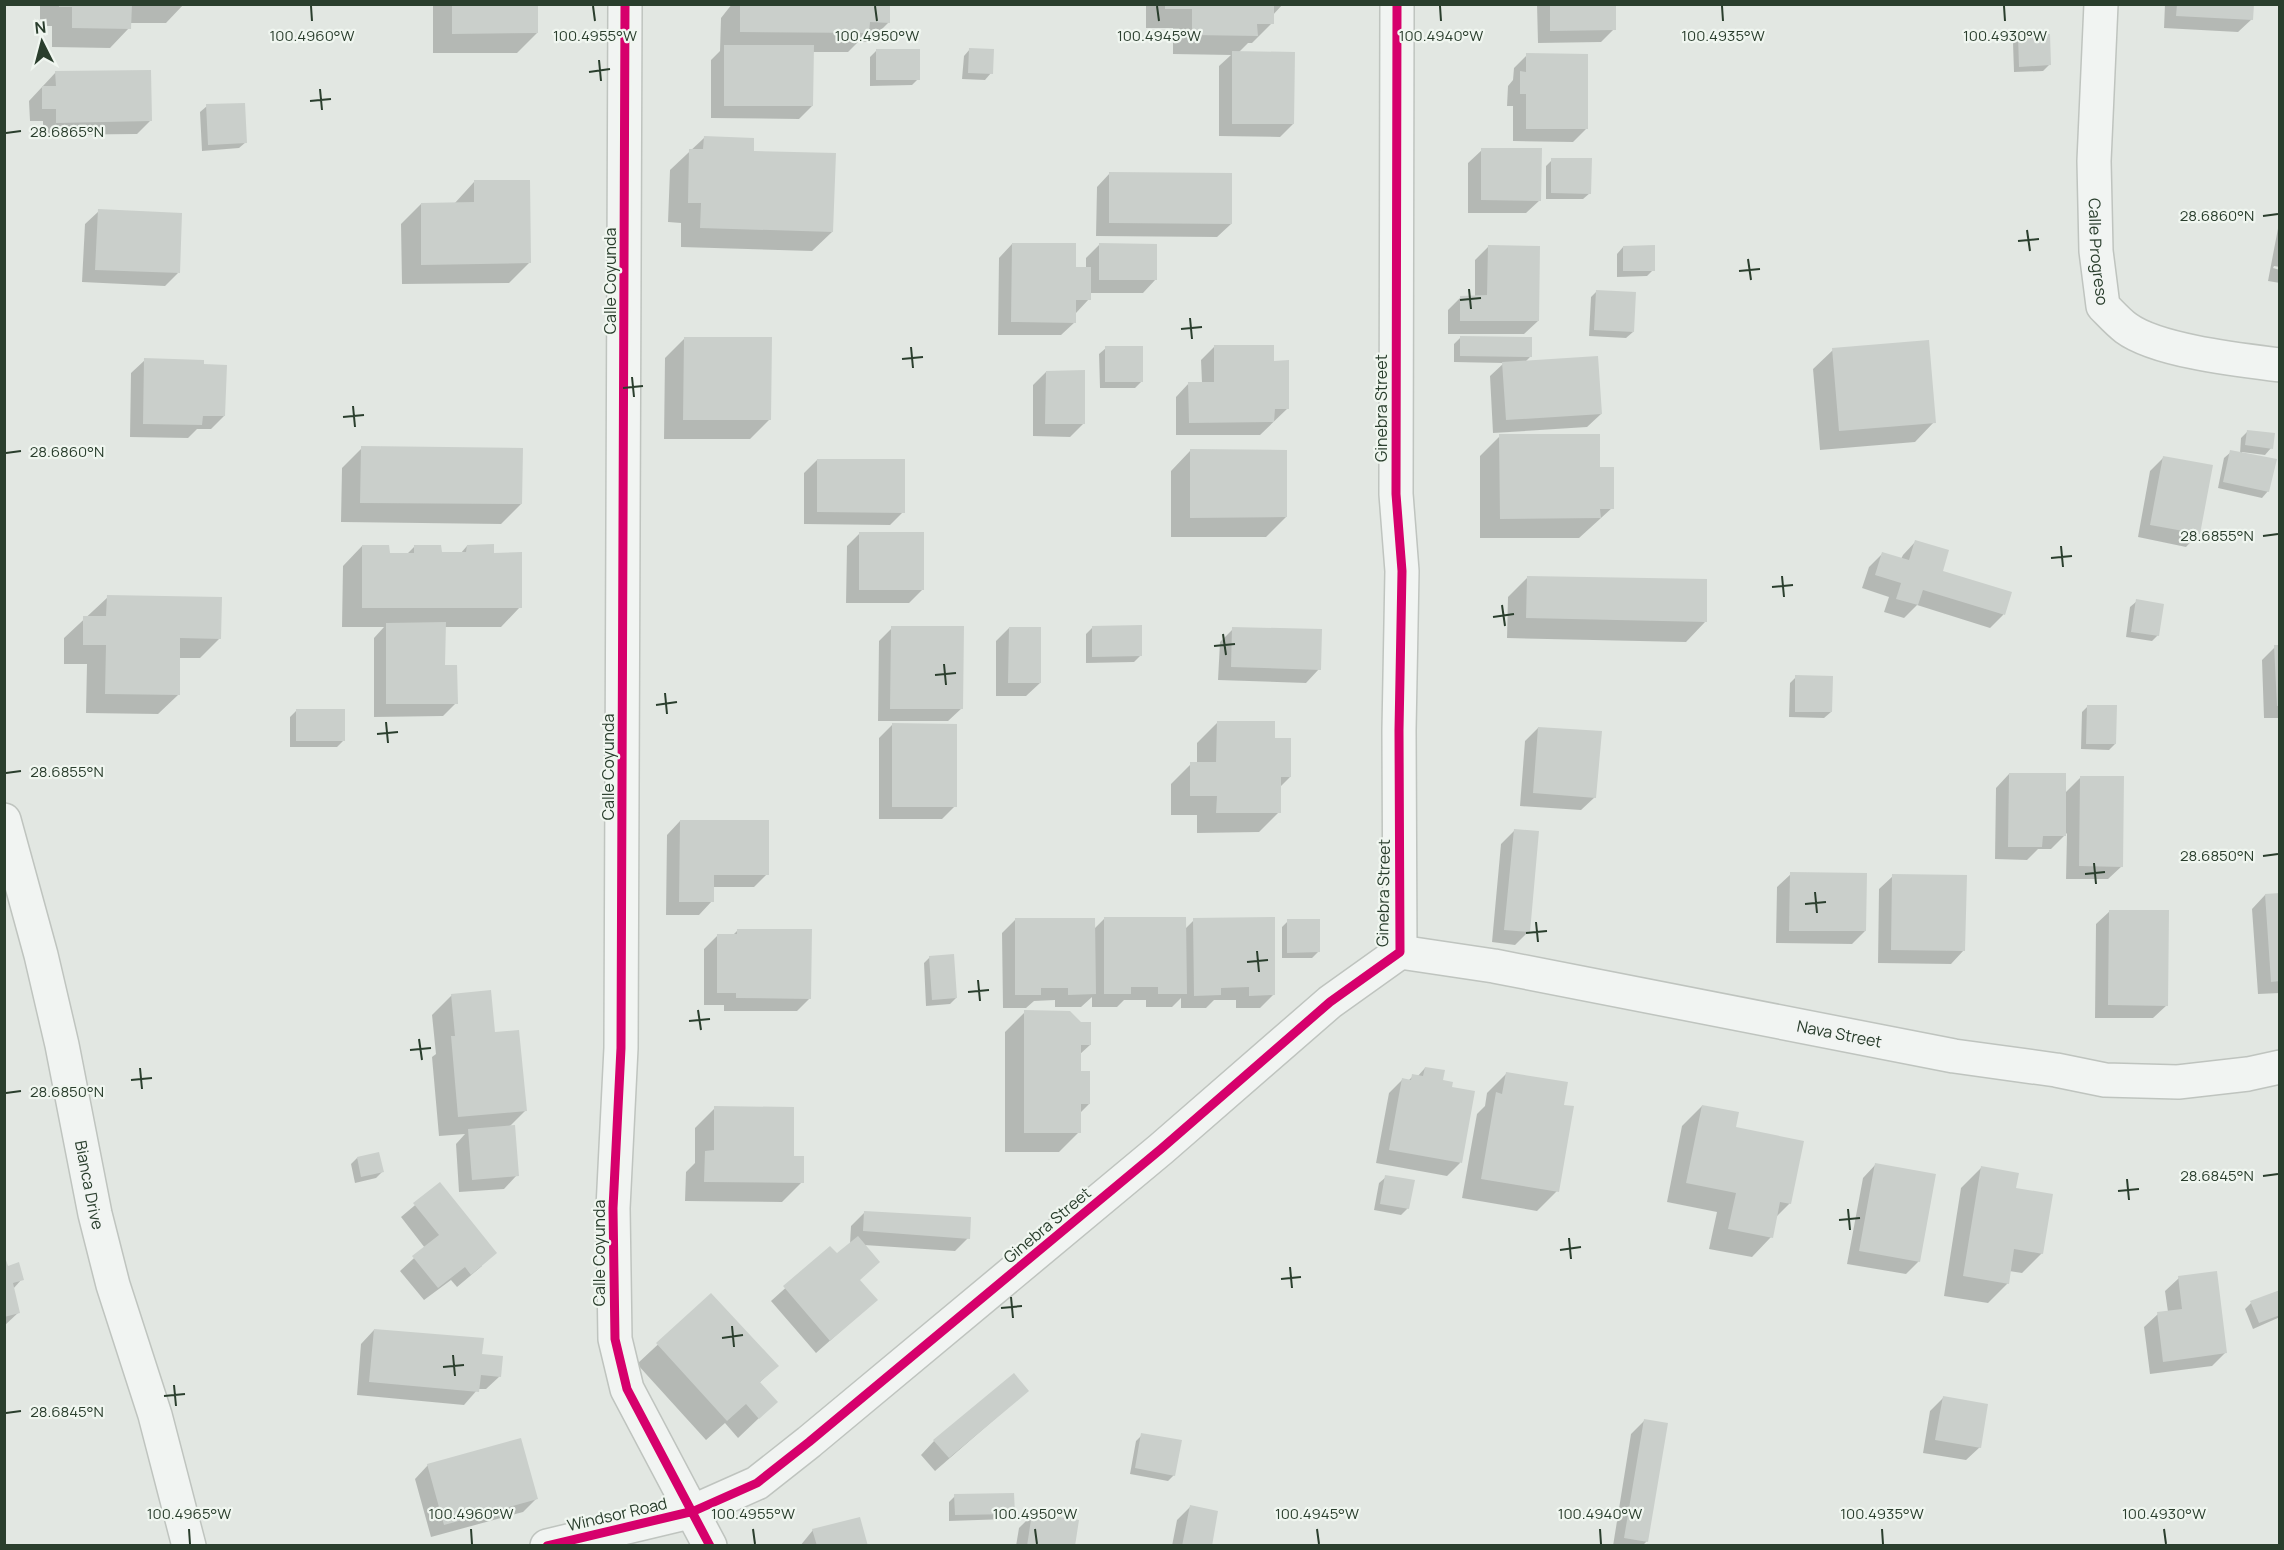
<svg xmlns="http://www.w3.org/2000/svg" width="2284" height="1550" font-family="Manrope,sans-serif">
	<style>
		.shadow { fill: #0003 }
		.building { fill: #cacfcb }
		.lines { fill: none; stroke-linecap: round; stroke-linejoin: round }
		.minor-casing { stroke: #bfc4bf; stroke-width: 36 }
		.minor { stroke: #f1f4f2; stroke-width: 33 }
		.cycleway-casing { stroke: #f0f6f0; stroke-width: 13 }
		.cycleway { stroke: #d6006c; stroke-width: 9 }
		.ticks { fill: none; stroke: #2a3e2d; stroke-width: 2 }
		.labels { text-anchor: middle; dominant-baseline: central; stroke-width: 4.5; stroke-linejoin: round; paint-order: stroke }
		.street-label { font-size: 16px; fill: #2a3e2d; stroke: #f0f6f0 }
		.ticks-label { font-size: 15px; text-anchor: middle; fill: #2a3e2d; stroke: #f0f6f0; stroke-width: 4.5; stroke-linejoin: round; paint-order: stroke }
	</style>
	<rect width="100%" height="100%" fill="#e2e7e2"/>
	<path class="shadow" d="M40 4H184L166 23H130L129 28 110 48 52 47V26H40Z
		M433 4H536L537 33 517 53H433Z
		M732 4H889V22L869 42H858L848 52H812V106L799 119 711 118V60L720 51 721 18Z
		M1137 4H1283L1272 16V23L1252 43H1248L1238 53 1293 124 1280 137 1219 136V66L1231 55 1173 54V28H1146V5Z
		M1537 4H1614V29L1601 42 1538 43Z
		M1927 4H1966L1964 6Z
		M2165 4H2252V19L2238 32 2164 28Z
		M2019 37 2049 65 2043 71 2014 72 2013 43Z
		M970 49 991 73 985 80 962 79 964 56Z
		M876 51 918 79 912 85 870 86V57Z
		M1527 55 1586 129 1573 142 1513 141V106H1507L1508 86 1513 80 1514 68Z
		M56 72 150 121 137 134 43 135V121H30L29 101Z
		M207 106 246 142 239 148 202 151 200 112Z
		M704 138 752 152 832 232 812 251 681 247V223L668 222 670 170Z
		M1482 150 1540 200 1526 213H1468V163Z
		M1552 160 1590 193 1583 199H1546V166Z
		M1110 173 1231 224 1217 237 1096 236 1097 187Z
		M474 182 529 263 509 283 402 284 401 224 421 204H454Z
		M99 211 178 273 165 286 82 282 85 224Z
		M2280 218V267L2274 266 2273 268 2280 270V283L2268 281Z
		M1012 244 1075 268 1086 269V258L1099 245 1156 279 1143 293H1089V299L1076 313 1075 322 1061 335H998L999 258Z
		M1488 247 1538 321 1524 334H1448V310L1461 297H1475V260Z
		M1623 247 1653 270 1647 276 1617 277V254Z
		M1597 291 1633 332 1626 338 1589 336 1591 297Z
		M1461 337 1530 357 1525 362 1601 414 1587 427 1493 433 1490 376 1504 363 1454 362V344Z
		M685 338 770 419 750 439H664L665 358Z
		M1214 347 1273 362 1288 408 1260 435H1176V397L1189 383H1202L1201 360Z
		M1106 348 1142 381 1135 388H1100L1099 354Z
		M1833 350 1934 422 1915 442 1820 450 1813 369Z
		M145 360 224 416 211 429H197L188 438 130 437 131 373Z
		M1046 372 1084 423 1070 437 1033 436V385Z
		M2248 431 2271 448 2265 455 2242 452V454L2268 491 2262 498 2218 488 2224 458 2231 452 2240 454 2241 438Z
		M1500 436 1599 469 1612 508 1579 538H1480V456Z
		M362 448 521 504 501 524 341 522 342 468Z
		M1190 451 1286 517 1266 537H1171V471Z
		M2163 458 2199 533 2186 547 2138 537 2150 471Z
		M817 460 903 512 890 525 804 524V473Z
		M860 533 923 589 909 603H846L847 546Z
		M1916 541 1941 572 2010 593 2003 615 1990 628 1917 605 1904 618 1884 612 1889 597 1862 588 1869 567 1882 554 1901 559 1903 555Z
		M362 546 388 554H407L414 547 440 554H460L467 546 493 554 520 607 501 627H444V666L456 703 443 716 374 717V638L384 627H342L343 566Z
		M1528 577 1705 622 1686 642 1507 638 1508 597Z
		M108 597 220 638 200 658H179L178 695 158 714 86 713 87 664H64V638Z
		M2137 601 2158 635 2152 641 2126 637 2130 607Z
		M892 628 962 708 948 721H878L879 641Z
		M1009 628 1040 683 1026 696H996V641Z
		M1092 628 1141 655 1134 662 1086 663V634Z
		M1233 629 1319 669 1306 683 1218 680 1220 642Z
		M2275 647H2280V718H2264L2262 660Z
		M1796 677 1831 712 1824 718 1789 717 1790 683Z
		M2088 706 2115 744 2109 750 2081 749 2082 712Z
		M296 711 343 741 337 747H290V717Z
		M1217 723 1274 740 1290 777 1279 788V812L1259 832 1197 833V815H1171V784L1191 764H1197V743Z
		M892 725 955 806 942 819H879V738Z
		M1538 728 1595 797 1581 810 1520 806 1525 741Z
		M2009 774 2065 793 2081 777 2122 866 2108 879H2066L2067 833 2051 849H2038L2027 860 1995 859 1996 788Z
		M680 821 767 874 754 887H712V901L699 915H666L667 835Z
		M1515 830 1528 932 1515 945 1492 942 1501 844Z
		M1791 874 1865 931 1852 944 1776 943 1777 887Z
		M1893 876 1964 950 1951 964 1878 963 1879 889Z
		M2280 894V993L2258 994 2252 909 2265 895Z
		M2110 911 2167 1005 2153 1018H2095L2096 924Z
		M1104 919 1185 929 1194 920 1273 995 1260 1008H1236V1000H1214L1206 1008H1181V998L1172 1007H1146V1000H1124L1117 1007H1092V997L1081 1007H1055V1000L1034 1001 1026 1008H1003L1002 933 1015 920 1094 929Z
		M1288 921 1318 952 1312 958H1282V927Z
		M737 931 810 998 797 1011H724V1005H704V949L718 935H733Z
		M930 957 956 998 950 1004 926 1006 924 963Z
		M452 995 493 1034 525 1111 509 1127 517 1175 504 1189 459 1192 456 1144 465 1134 439 1136 432 1057 436 1054 432 1015Z
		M1025 1012 1090 1045 1079 1055V1072L1089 1104 1079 1114V1132L1059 1152H1005V1032Z
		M1425 1068 1441 1081 1460 1163 1447 1176 1376 1163 1389 1093 1402 1080 1408 1081 1413 1076 1417 1077Z
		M1507 1073 1562 1106 1557 1191 1537 1211 1462 1198 1477 1114 1485 1106 1487 1093Z
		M1702 1106 1734 1129 1790 1203 1775 1218 1771 1237 1752 1257 1709 1249 1717 1212 1667 1202 1682 1126Z
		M715 1108 792 1158 802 1182 782 1202 685 1201 686 1172 695 1163V1128Z
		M357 1158 382 1172 376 1178 355 1183 351 1164Z
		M1876 1164 1919 1261 1906 1274 1847 1264 1863 1178Z
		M1981 1168 2015 1189 2042 1253 2022 1273 2009 1271 2008 1283 1988 1303 1944 1296 1961 1188Z
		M1386 1177 1408 1208 1401 1215 1374 1210 1379 1183Z
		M440 1184 482 1266 457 1287 451 1280 424 1300 400 1271 425 1248 401 1217Z
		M865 1212 968 1238 955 1251 864 1245 859 1281 876 1300 816 1353 771 1301 830 1248 837 1255 850 1244 851 1226Z
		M4 1257 7 1267 22 1279 13 1289 19 1312 4 1326Z
		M2179 1278 2226 1352 2212 1366 2150 1374 2144 1327 2158 1314 2168 1312 2165 1291Z
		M2280 1291V1317L2253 1329 2245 1309 2251 1303Z
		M711 1295 777 1366 759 1383 776 1402 738 1438 725 1423 706 1440 637 1364Z
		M374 1330 481 1355 500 1376 486 1389H478L464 1405 357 1395 361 1344Z
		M1027 1391 935 1471 921 1455 934 1441Z
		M1943 1398 1980 1447 1966 1460 1923 1453 1930 1411Z
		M1644 1421 1647 1541 1642 1546H1613L1631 1434Z
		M1142 1435 1174 1475 1168 1481 1130 1474 1136 1441Z
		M428 1465 536 1499 523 1512 431 1537 415 1479Z
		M955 1496 1013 1513 1007 1519 949 1521V1502Z
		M1190 1507 1210 1546H1172L1177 1520Z
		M1032 1515 1074 1546H1016L1019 1528Z
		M813 1530 866 1546H800Z"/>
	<path class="building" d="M59 4H132L131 29 72 28V7H59Z
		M740 4H890V23L870 22 869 33 740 32Z
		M1165 4H1274V24H1257L1258 36 1192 35V9H1165Z
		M1550 4H1616V30L1550 31Z
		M2177 4H2254L2253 20 2176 16Z
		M452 5H538V33L452 34Z
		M2050 34 2051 65 2019 67 2018 35Z
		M724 45H814L813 106H724Z
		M969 48 994 49 993 74 968 73Z
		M876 49H920V80H876Z
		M1232 51 1295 52 1294 124H1232Z
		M1526 53 1588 54V129H1526V94H1520V71L1526 72Z
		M151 70 152 121 56 123V109H42V86H56L55 71Z
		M245 103 247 143 208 145 206 104Z
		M704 136 754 138V151L836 153 833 232 700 228 701 203H688L689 149H703Z
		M1481 148H1542L1541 201 1481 200Z
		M1551 158H1592L1591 194 1551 193Z
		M1109 172 1232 173V224L1109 223Z
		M474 180H530L531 263 421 265V203L474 202Z
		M98 209 182 213 180 273 95 270Z
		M1012 243H1076V267H1091V300H1076V323L1011 322Z
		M1099 243 1157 244V280H1099Z
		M1488 245 1540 246 1539 321H1460V296L1487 295Z
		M1655 245V271H1623V246Z
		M1596 290 1636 292 1634 332 1594 330Z
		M1460 336 1532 337V357L1460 356Z
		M684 337H772L771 420H683Z
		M1929 340 1936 423 1839 431 1832 348Z
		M1214 345H1274V361L1289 360V409H1275L1274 422 1189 423 1188 382H1214Z
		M1105 346H1143V382H1105Z
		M1598 356 1602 414 1506 420 1502 362Z
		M144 358 204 360V364L227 365 225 416H203L202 425 143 424Z
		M1085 370V424H1045L1046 371Z
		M2247 430 2275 433 2273 449 2245 445Z
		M1499 434H1600V467H1614V509H1600L1601 518 1500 519Z
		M361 446 523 448 522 504 360 503Z
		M1190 449 1287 450V517L1190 518Z
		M2230 450 2277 459 2269 492 2223 482Z
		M2163 456 2213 465 2200 534 2150 525Z
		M817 459H905V513L817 512Z
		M859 532H924V590H859Z
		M1915 540 1949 550 1943 571 2012 592 2005 615 1923 590 1918 605 1896 599 1901 583 1875 575 1882 552 1909 560Z
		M494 544V553L522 552V608H362V545H389L390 553H414V545H441L442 552H466L467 545Z
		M1527 576 1707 579V622L1526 618Z
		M107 595 222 597 221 639 180 638V695L105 694 106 645H83V616H106Z
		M2136 599 2164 604 2159 636 2131 632Z
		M446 622 445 665H457L458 704H386V623Z
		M1142 625V656L1092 657V626Z
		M891 626H964L963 709H890Z
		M1009 627H1041V683H1008Z
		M1232 627 1322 629 1321 670 1231 667Z
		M2274 645H2280V706H2277Z
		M1795 675 1833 676 1832 712H1795Z
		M2087 705H2117L2116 744H2086Z
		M296 709H345V741H296Z
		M1217 721H1275V738H1291V777H1281V813H1216L1217 796H1190V762H1216Z
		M892 723 957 724V807H892Z
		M1538 727 1602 731 1596 798 1533 793Z
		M2009 773H2066V836H2043L2042 847H2008Z
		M2080 776H2124L2123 867 2079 866Z
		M680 820H769V875H714V902H679Z
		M1514 829 1539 831 1530 932 1504 930Z
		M1790 872 1867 873 1866 931H1789Z
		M1892 874 1967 875 1965 951 1891 950Z
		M2280 893V981L2271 982 2265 894Z
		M2109 910H2169L2168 1006 2108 1005Z
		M1104 917H1186L1187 994H1158V987H1131V994H1104Z
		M1275 917V995L1249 996V987L1221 988V995L1194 996 1193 918Z
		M1015 918H1095L1096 994 1068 995V988H1041V995H1015Z
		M1287 919H1320V952L1287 953Z
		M737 929H812L811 999 736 998V993H717V934H737Z
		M954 954 957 998 932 1000 929 956Z
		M491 990 495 1032 519 1030 527 1111 458 1117 451 1036H455L451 994Z
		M1024 1010 1070 1011 1081 1022H1091V1045H1081V1071H1090V1104H1081V1133H1024Z
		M1425 1067 1445 1070 1443 1080 1453 1082 1452 1087 1475 1091 1462 1163 1389 1150 1402 1078 1411 1080 1412 1074 1423 1076Z
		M1506 1072 1568 1082 1564 1105 1574 1106 1559 1192 1481 1179 1496 1092 1502 1094Z
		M1702 1105 1739 1112 1736 1127 1804 1141 1791 1204 1780 1202 1773 1238 1728 1229 1736 1193 1686 1183Z
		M714 1106 794 1107V1156H804V1183L704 1182 705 1151 714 1150Z
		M515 1125 519 1176 472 1180 468 1129Z
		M379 1152 384 1172 361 1177 357 1157Z
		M1875 1163 1936 1174 1920 1262 1859 1251Z
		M1981 1166 2019 1173 2016 1188 2053 1194 2043 1254 2014 1249 2009 1284 1963 1276Z
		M1385 1175 1415 1180 1409 1209 1380 1204Z
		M440 1182 497 1253 471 1275 465 1267 438 1288 412 1256 439 1235 413 1203Z
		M864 1211 971 1217 970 1239 863 1231Z
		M858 1236 880 1262 860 1280 878 1300 830 1341 783 1286 830 1246 837 1253Z
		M4 1254 8 1266 19 1262 24 1280 13 1283 20 1313 4 1317Z
		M2217 1271 2227 1353 2163 1362 2157 1312 2182 1309 2178 1276Z
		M2280 1290V1315L2259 1323 2250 1301Z
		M711 1293 779 1366 760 1382 778 1402 759 1419 746 1404 727 1421 656 1343Z
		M374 1329 484 1338 482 1354 503 1356 501 1377 481 1375 479 1392 369 1382Z
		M1014 1373 1029 1391 949 1458 933 1440Z
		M1943 1396 1988 1404 1981 1448 1935 1440Z
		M1644 1419 1668 1423 1648 1542 1624 1538Z
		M1141 1433 1182 1440 1175 1476 1135 1468Z
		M521 1438 538 1499 444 1525 427 1464Z
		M1014 1493 1015 1514 955 1515 954 1494Z
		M1190 1505 1218 1511 1212 1546H1182Z
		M1032 1513 1079 1520 1075 1546H1027Z
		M860 1517 868 1546H817L812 1529Z"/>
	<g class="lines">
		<defs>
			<g id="minor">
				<path d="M625 4 621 1048 613 1208 615 1339 627 1389 710 1546"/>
				<path id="s1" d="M2101 4 2094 161 2096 251 2103 306C2110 313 2118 322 2126 328 2157 351 2240 360 2280 365"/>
				<path id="s2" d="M4 820 41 955 62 1045 95 1214 113 1285 155 1415 189 1546"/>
				<path id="s3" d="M1400 952 1494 966 1954 1056 2056 1070 2105 1080 2178 1082 2248 1074 2280 1067"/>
				<path d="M547 1546 694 1511 757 1483 809 1442 1161 1149 1330 1002 1400 952 1399 730 1402 571 1396 494 1397 4"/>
			</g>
		</defs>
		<use href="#minor" class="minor-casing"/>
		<use href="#minor" class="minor"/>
		<defs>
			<path id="cycleway" d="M625 4 621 1048 613 1208 615 1339 627 1389 710 1546
				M547 1546 694 1511 757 1483 809 1442 1161 1149 1330 1002 1400 952 1399 730 1402 571 1396 494 1397 4"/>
		</defs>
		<use href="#cycleway" class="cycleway-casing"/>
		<use href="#cycleway" class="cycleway"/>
	</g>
	<path class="ticks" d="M311 6 312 21M593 6 595 21M875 6 877 21M1157 6 1159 21M1440 6 1441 21M1722 6 1723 21M2004 6 2005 21M599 60 601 81M589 72 610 69M320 89 322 110M310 101 331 99M6 133 21 131M2263 216 2278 214M2027 230 2030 251M2018 241 2039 239M1748 259 1751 280M1739 271 1760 269M1469 289 1471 309M1460 300 1481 298M1190 318 1192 339M1181 329 1202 327M911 347 913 368M902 359 923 357M632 377 634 397M623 388 643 386M353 406 355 427M343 417 364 415M6 453 21 451M2263 536 2278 534M2061 546 2063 567M2051 558 2072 556M1782 576 1784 597M1772 587 1793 585M1502 605 1505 626M1493 617 1514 614M1223 634 1226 655M1214 646 1235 644M944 664 946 685M935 675 956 673M665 693 667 714M656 705 677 702M386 722 388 743M377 734 398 732M6 773 21 771M2263 856 2278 854M2094 863 2096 884M2085 874 2105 872M1815 892 1817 913M1805 904 1826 902M1536 922 1538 942M1526 933 1547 931M1257 951 1259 972M1247 962 1268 960M978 980 980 1001M968 992 989 990M698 1010 701 1030M689 1021 710 1019M419 1039 422 1060M410 1050 431 1048M140 1068 142 1089M131 1080 152 1078M6 1093 21 1091M2263 1176 2278 1174M2127 1179 2129 1200M2118 1191 2139 1189M1848 1209 1850 1230M1839 1220 1860 1218M1569 1238 1571 1259M1560 1250 1581 1247M1290 1267 1292 1288M1281 1279 1301 1277M1011 1297 1013 1318M1001 1308 1022 1306M732 1326 734 1347M722 1338 743 1335M453 1355 455 1376M443 1367 464 1365M174 1385 176 1406M164 1396 185 1394M6 1413 21 1411M189 1529 190 1544M471 1529 472 1544M753 1529 755 1544M1035 1529 1037 1544M1317 1529 1319 1544M1600 1529 1601 1544M1882 1529 1883 1544M2164 1529 2166 1544"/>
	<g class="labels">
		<g class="street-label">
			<text stroke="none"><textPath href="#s1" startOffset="248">Calle Progreso</textPath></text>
			<text transform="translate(610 281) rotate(-90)">Calle Coyunda</text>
			<text transform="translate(1381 408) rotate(-90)">Ginebra Street</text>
			<text transform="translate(608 767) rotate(-90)">Calle Coyunda</text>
			<text transform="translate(1383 893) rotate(-89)">Ginebra Street</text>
			<text stroke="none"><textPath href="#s3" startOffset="447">Nava Street</textPath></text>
			<text stroke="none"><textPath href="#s2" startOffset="375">Bianca Drive</textPath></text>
			<text transform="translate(1047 1225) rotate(-40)">Ginebra Street</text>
			<text transform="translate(599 1253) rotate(-90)">Calle Coyunda</text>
			<text transform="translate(617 1514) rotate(-13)">Windsor Road</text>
		</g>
	</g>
	<g class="ticks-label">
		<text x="312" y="41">100.4960°W</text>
		<text x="595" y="41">100.4955°W</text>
		<text x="877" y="41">100.4950°W</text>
		<text x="1159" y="41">100.4945°W</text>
		<text x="1441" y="41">100.4940°W</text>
		<text x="1723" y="41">100.4935°W</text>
		<text x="2005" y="41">100.4930°W</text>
		<text x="67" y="137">28.6865°N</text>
		<text x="2217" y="221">28.6860°N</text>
		<text x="67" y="457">28.6860°N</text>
		<text x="2217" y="541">28.6855°N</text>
		<text x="67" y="777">28.6855°N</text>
		<text x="2217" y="861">28.6850°N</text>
		<text x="67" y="1097">28.6850°N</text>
		<text x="2217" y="1181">28.6845°N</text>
		<text x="67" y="1417">28.6845°N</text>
		<text x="189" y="1519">100.4965°W</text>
		<text x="471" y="1519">100.4960°W</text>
		<text x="753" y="1519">100.4955°W</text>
		<text x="1035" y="1519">100.4950°W</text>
		<text x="1317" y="1519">100.4945°W</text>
		<text x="1600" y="1519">100.4940°W</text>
		<text x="1882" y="1519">100.4935°W</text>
		<text x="2164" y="1519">100.4930°W</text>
	</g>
	<rect width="2284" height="1550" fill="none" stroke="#2a3e2d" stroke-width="12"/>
	<g transform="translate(42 42) rotate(354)" stroke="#f0f6f0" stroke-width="4.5" paint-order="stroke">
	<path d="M0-4.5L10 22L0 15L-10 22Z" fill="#2a3e2d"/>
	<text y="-9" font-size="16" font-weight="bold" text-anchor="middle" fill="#2a3e2d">N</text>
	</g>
</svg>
